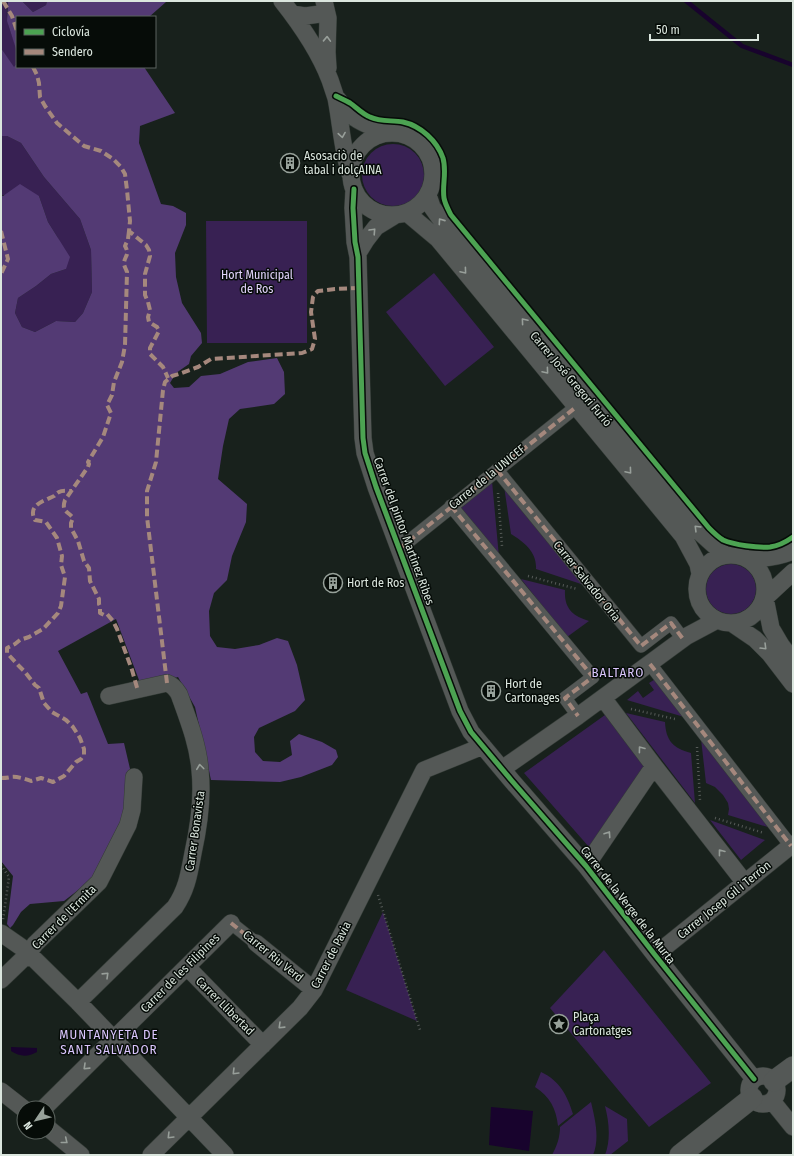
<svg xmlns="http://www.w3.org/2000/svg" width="794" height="1156" font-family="'Fira Sans Condensed',sans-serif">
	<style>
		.green { fill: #382153 }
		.forest { fill: #533a74 }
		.water { fill: #18032d }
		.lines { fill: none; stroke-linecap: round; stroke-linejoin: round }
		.stream { stroke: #18032d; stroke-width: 4.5 }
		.pedestrian-casing { stroke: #343c37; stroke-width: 14 }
		.minor-casing { stroke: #343c37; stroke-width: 18 }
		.tertiary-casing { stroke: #343c37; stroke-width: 22 }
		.path { stroke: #565b58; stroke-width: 2.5; stroke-dasharray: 1 3; stroke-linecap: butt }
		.pedestrian { stroke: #545856; stroke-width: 13 }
		.minor { stroke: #545856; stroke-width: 17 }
		.tertiary { stroke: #545856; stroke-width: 21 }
		.quiet { stroke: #a5887d; stroke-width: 4; stroke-dasharray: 8 4; stroke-linecap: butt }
		.cycleway-casing { stroke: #060c08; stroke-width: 8 }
		.cycleway { stroke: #4ca352; stroke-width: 5 }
		.oneway { stroke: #989f9a }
		.labels { text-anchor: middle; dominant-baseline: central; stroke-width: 3; stroke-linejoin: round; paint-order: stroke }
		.poi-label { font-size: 12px; fill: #dbe6de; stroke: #060c08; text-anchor: start }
		.park-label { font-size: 12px; fill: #e2d3fb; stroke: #060c08 }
		.street-label { font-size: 12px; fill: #dbe6de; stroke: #060c08 }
		.neighbourhood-label { font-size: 13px; letter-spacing: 1px; fill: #dac5fd; stroke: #060c08 }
	</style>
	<rect width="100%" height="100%" fill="#18211c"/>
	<path class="green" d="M1 1H8C7 8 6 16 8 23 11 37 23 55 14 68L1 48Z
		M22 1H47L46 5 33 12Z
		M1 136H7L21 143 44 177 80 219 91 250 92 292 83 313 75 322 56 321 35 332 22 327 15 313 18 298 36 286 51 274 66 269 58 238 48 222 39 196 1 195Z
		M362 175a31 31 0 1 1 62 0a31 31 0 1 1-62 0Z
		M206 221H307V343H207Z
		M434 273 494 347 445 386 386 312Z
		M492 481 499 557 461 508Z
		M504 486 587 586 536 569C537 552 524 542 511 534Z
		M706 589a25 25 0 1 1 50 0a25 25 0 1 1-50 0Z
		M521 579 565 590C564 609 573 616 589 621L567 637Z
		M657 678 684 717 627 700 638 691 643 698 654 690 649 683Z
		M626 713 665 722C666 741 673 748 691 753L695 803Z
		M605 715 644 766 589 847 524 773Z
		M701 739 771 828 728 815 729 809 728 803 723 795 715 787 706 783Z
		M710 820 765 840 741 860Z
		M383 912 417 1021 346 990Z
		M604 950 711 1083 649 1127 550 1008Z
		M541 1072C560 1081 567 1095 573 1114L558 1126C556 1108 550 1097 535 1087Z
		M591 1102C595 1119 600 1138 593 1155H552C557 1146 560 1137 560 1127Z
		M605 1106 627 1119 628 1141 610 1155H605C611 1139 609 1122 605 1106Z"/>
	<path class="forest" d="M8 1H22L33 12 46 5 47 1H165L166 2 149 17H17V52L7 21Z
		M1 48 14 67 17 63V67H144L175 113 140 126 139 143 161 204 173 206 186 213V225L175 253 176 277 182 303 201 333 202 343 191 356 189 364 176 373 170 383 174 388 189 387 201 376 220 374 248 362 277 358 284 372 285 394 274 404 240 409 229 419 223 446 218 479 247 504 246 522 232 556 227 580 214 593 209 611 210 636 217 647 235 649 259 645 277 638 288 641 297 665 305 700 295 711 259 728 254 737 255 752 263 761 280 762 292 755 290 741 299 734 322 742 336 750 338 757 332 765 301 777 280 782 211 780 195 707 178 677 142 688 116 619 58 651 81 694 87 692 108 744 124 743 131 773 125 826 90 881 64 901 30 904 21 912 13 925 10 928 7 924 13 876 1 861V195L3 196 20 184 39 196 48 222 70 257 66 269 51 274 36 286 18 298 15 313 22 327 35 332 56 321 75 322 83 313 92 292 91 250 80 219 44 177 21 143 7 136H1Z"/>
	<path class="water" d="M11 1047 37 1048V1052C28 1057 20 1057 11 1051Z
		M491 1107 533 1111 529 1151 489 1145Z"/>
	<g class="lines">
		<path class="stream" d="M686 1 742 46 793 65"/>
		<defs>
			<path id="pedestrian" d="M497 470 641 646 671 623 683 639
				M451 506 593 677 565 698 578 716
				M399 549 576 407
				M650 664 791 846
				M231 923 256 943"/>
			<path id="minor" d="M282 1C301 25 319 51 330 80 332 86 334 92 336 98 341 123 342 149 350 174
				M324 1 328 18 327 52 328 68
				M292 14 305 16 320 14
				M336 97C340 102 345 109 350 114 362 125 377 128 393 132
				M351 174a41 41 0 1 1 82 0a41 41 0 1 1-82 0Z
				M354 189 353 208 355 242 358 257 363 438 365 453 376 487 460 711 471 732 512 781 586 866 655 955 754 1079
				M428 195 432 207 449 231 695 528 725 555
				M407 213 438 239 683 536 698 564 700 574
				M358 253 366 240 376 227 394 216
				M697 589a34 34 0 1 1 68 0a34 34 0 1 1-68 0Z
				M748 559C764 559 779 557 793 551
				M793 572 765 598 771 628 781 645 793 661
				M733 624 755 639 770 654 793 684
				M603 698 654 766 745 883
				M502 769 578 716 687 636 717 620
				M586 866 654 766
				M1 933 24 949 78 1002 225 1155
				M256 943 314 990
				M655 955 793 844
				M187 967 263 1045
				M1 980 28 954 35 944 99 882 128 825 132 810 134 777
				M78 1002 175 907C187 889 189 874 193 853 199 826 203 798 200 770 198 744 188 719 179 694 176 689 173 685 167 683L109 696
				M749 1090a14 14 0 1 1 28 0a14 14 0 1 1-28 0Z
				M1 1091 24 1109
				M772 1101 793 1127
				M44 1108 231 923
				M48 1128 81 1155
				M151 1155 300 1008 314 990 424 770 483 746"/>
			<path id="tertiary" d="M774 1081 793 1067
				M680 1155 752 1098"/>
		</defs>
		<use href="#pedestrian" class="pedestrian-casing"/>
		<use href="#minor" class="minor-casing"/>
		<use href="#tertiary" class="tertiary-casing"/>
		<path class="path" d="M498 493 502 546
			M528 576 577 589
			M631 709 675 719
			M697 747 700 800
			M715 818 764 833
			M1 865 9 877 3 920
			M378 895 420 1030"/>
		<use href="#pedestrian" class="pedestrian"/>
		<use href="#minor" class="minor"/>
		<use href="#tertiary" class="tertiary"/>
		<path class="quiet" d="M3 1 12 16 17 31
			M33 67 37 75 39 83 40 97 45 106 57 123 84 146 101 151 113 159 121 167 125 174 127 190 130 221 129 231 146 245 149 250 150 256 145 274V295L148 302 150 310 148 317 149 322 157 327 159 331 150 348V354L163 367 168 378
			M1 231 8 259 1 274
			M129 231 128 239 125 246C130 255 125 255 124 263 124 266 126 269 127 272L125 345 122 362 114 382 112 395 107 405 111 413 103 437 88 462 89 464 88 467 65 500C61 512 68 511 73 518L71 523V528L78 541 84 561 89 568 90 581 99 599V604L100 606V613L104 615 107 614 113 621 117 629 132 670 138 691
			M497 470 641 646 671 623 683 639
			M451 506 593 677 565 698 578 716
			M399 549 576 407
			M650 664 791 846
			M167 683 147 517V491L156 462 163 390 165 382 172 376 179 374 198 367 211 359 302 353 312 349 315 339 311 312 313 297 315 294 318 291 335 289 359 288
			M1 778C5 778 7 778 11 777 16 776 26 779 31 781L41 778 53 782 64 776 76 762 81 759 84 755V749L80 738 73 727 66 720 52 712 44 703 39 688 35 685 25 672 18 665 7 653V648L15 644 20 640 29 637 43 629 58 613 61 606 65 577 61 565 62 556 57 538 46 522 35 520C27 505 44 501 54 496 56 494 57 493 59 492 62 490 68 491 72 491
			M231 923 256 943"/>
		<defs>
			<path id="cycleway" d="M336 96C340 98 345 100 350 103 356 107 362 114 370 117 380 122 392 120 403 122 421 126 437 141 443 158 447 172 442 185 444 198 445 204 448 209 451 215L709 528C713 532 718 537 723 540 734 545 758 548 770 547 778 546 786 542 793 537
				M354 189 353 208 355 242 358 257 363 438 365 453 376 487 460 711 471 732 512 781 586 866 655 955 754 1079"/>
		</defs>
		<use href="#cycleway" class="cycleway-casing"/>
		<use href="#cycleway" class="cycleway"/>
	</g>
	<defs><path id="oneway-chevron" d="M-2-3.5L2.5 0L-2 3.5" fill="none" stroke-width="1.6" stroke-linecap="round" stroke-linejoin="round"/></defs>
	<g class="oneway">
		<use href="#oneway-chevron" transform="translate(327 39) rotate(-88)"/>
		<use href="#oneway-chevron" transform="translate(342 135) rotate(81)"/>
		<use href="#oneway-chevron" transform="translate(441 221) rotate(-125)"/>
		<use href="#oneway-chevron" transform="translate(373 231) rotate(-47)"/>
		<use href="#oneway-chevron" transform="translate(464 271) rotate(50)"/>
		<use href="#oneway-chevron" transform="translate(524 321) rotate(-130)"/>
		<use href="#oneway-chevron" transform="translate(546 371) rotate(50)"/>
		<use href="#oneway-chevron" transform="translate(629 471) rotate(50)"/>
		<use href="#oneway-chevron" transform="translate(697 528) rotate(-135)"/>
		<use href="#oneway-chevron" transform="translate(764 647) rotate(45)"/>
		<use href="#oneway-chevron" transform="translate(641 749) rotate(-127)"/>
		<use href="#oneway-chevron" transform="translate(200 767) rotate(-97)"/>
		<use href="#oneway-chevron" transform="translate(608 834) rotate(-56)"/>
		<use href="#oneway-chevron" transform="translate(721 852) rotate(-128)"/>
		<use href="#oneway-chevron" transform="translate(106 975) rotate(-44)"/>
		<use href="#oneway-chevron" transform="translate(281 1026) rotate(136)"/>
		<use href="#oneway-chevron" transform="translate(86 1067) rotate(136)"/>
		<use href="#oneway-chevron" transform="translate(235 1072) rotate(135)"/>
		<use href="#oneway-chevron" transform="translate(170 1136) rotate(135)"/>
		<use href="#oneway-chevron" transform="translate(65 1141) rotate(39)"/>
	</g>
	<defs>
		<symbol id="building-ring" viewBox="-11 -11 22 22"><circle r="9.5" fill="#060c08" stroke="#97a19a" stroke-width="1.5"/><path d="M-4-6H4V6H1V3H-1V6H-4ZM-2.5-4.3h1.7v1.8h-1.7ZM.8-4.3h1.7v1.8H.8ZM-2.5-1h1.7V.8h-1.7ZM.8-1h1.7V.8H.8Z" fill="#97a19a"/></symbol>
		<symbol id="sight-ring" viewBox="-11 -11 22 22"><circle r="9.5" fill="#060c08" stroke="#97a19a" stroke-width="1.5"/><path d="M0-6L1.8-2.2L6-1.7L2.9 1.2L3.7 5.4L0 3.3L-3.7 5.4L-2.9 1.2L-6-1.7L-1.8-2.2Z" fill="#97a19a"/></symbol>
	</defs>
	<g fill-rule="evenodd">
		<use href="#building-ring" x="279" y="152" width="22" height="22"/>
		<use href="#building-ring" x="322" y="572" width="22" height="22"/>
		<use href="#building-ring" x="480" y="680" width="22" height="22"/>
		<use href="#sight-ring" x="548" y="1013" width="22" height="22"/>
	</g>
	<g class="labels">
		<g class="poi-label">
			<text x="304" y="156">Asosaciò de<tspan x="304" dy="14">tabal i dolçAINA</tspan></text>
			<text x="347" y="583">Hort de Ros</text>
			<text x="505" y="684">Hort de<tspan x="505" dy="14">Cartonages</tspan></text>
			<text x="573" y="1017">Plaça<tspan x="573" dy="14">Cartonatges</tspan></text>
		</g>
		<g class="park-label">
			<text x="257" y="275">Hort Municipal<tspan x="257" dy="14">de Ros</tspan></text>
		</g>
		<g class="street-label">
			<text transform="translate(571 379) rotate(50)">Carrer José Gregori Furió</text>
			<text transform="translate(487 477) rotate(-39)">Carrer de la UNICEF</text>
			<text transform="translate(404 531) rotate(70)">Carrer del pintor Martinez Ribes</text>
			<text transform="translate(587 581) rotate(51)">Carrer Salvador Oria</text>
			<text transform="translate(195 831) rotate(-82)">Carrer Bonavista</text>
			<text transform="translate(724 900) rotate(-39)">Carrer Josep Gil i Terròn</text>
			<text transform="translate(628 905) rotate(52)">Carrer de la Verge de la Murta</text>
			<text transform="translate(64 917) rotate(-45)">Carrer de l'Ermita</text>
			<text transform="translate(331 955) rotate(-63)">Carrer de Pavia</text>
			<text transform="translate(273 956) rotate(39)">Carrer Riu Verd</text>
			<text transform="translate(180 973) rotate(-45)">Carrer de les Filipines</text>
			<text transform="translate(225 1006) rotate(45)">Carrer Llibertad</text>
		</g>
		<g class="neighbourhood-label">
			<text x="618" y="672">BALTARO</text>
			<text x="109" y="1034">MUNTANYETA DE<tspan x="109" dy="15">SANT SALVADOR</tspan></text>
		</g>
	</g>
	<rect width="794" height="1156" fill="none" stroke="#dbe6de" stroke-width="4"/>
	<rect x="16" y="16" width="140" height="52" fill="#060c08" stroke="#5b635e"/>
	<rect x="24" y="29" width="20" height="6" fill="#4ca352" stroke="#5b635e"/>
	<text x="52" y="36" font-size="12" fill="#dbe6de">Ciclovía</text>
	<rect x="24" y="49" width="20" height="6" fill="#a5887d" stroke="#5b635e"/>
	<text x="52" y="56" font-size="12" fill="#dbe6de">Sendero</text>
	<g transform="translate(36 1120) rotate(235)"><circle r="19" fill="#060c08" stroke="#5b635e"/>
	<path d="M0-3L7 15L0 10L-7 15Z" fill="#97a19a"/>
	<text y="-6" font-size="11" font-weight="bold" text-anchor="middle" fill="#dbe6de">N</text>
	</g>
	<path d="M650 34v6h108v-6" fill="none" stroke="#dbe6de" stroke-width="2"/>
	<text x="656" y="34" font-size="12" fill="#dbe6de" stroke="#060c08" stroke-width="3" paint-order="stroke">50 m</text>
</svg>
